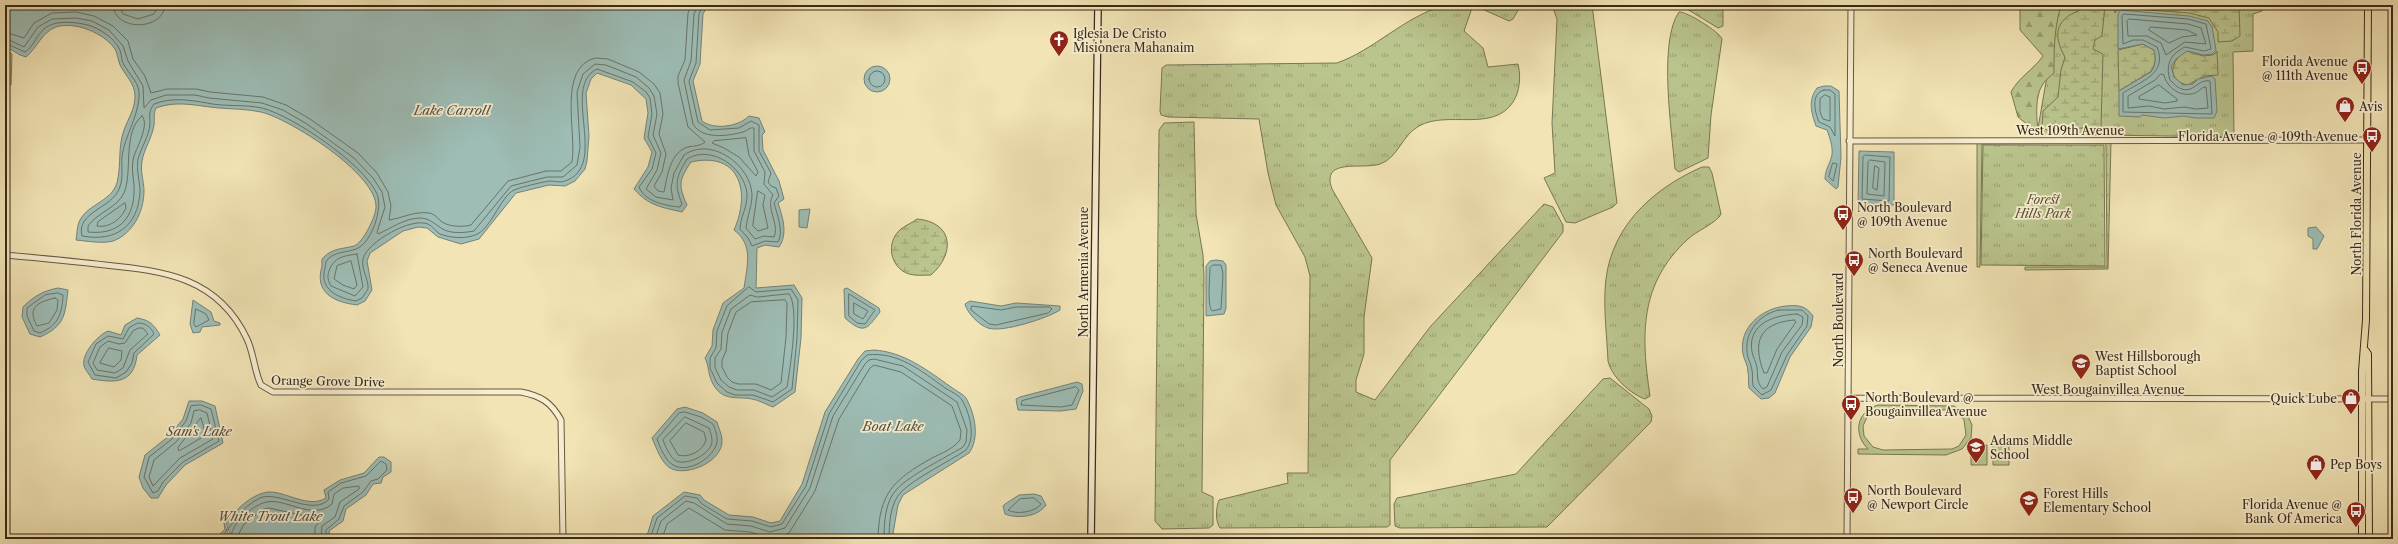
<svg xmlns="http://www.w3.org/2000/svg" width="2398" height="544" font-family="'Libre Caslon Text',serif">
	<style>
		.grass { fill: url(#grass-tufts); stroke: #797753 }
		.forest { fill: url(#forest-firs); stroke: #797753 }
		.wetland { fill: url(#wetland-marsh); stroke: #797753 }
		.pitch { fill: #bac48d; stroke: #797753; fill-rule: evenodd }
		.water { fill: #9dbdb6; stroke: #758277 }
		.lines { fill: none; stroke-linecap: round; stroke-linejoin: round }
		.shore { stroke: #6a7468; stroke-width: 1 }
		.tertiary-casing { stroke: #665840; stroke-width: 7 }
		.secondary-casing { stroke: #382a19; stroke-width: 8 }
		.primary-casing { stroke: #382a19; stroke-width: 8 }
		.tertiary { stroke: #f7edcf; stroke-width: 5 }
		.secondary { stroke: #f7edcf; stroke-width: 5.5 }
		.primary { stroke: #f2e4b5; stroke-width: 6 }
		.labels { text-anchor: middle; dominant-baseline: central; stroke-width: 3.5; stroke-linejoin: round; paint-order: stroke }
		.poi-label { font-size: 12px; fill: #382a19; stroke: #f7edcf; text-anchor: start }
		.street-label { font-size: 12px; fill: #382a19; stroke: #f7edcf }
		.park-label { font-size: 12px; font-style: italic; fill: #585036; stroke: #f7edcf }
		.water-label { font-size: 13px; font-style: italic; fill: #514f40; stroke: #f7edcf }
	</style>
	<defs>
		<pattern id="grass-tufts" width="24" height="20" patternUnits="userSpaceOnUse"><rect width="24" height="20" fill="#bac48d"/><path d="M3 7l-1-3M5 7V3M7 7l1-3M15 17l-1-3M17 17v-4M19 17l1-3" fill="none" stroke="#989f72"/></pattern>
		<pattern id="forest-firs" width="22" height="20" patternUnits="userSpaceOnUse"><rect width="22" height="20" fill="#bac48d"/><path d="M5 1l3.5 6h-7zM16 11l3.5 6h-7z" fill="#989f72"/></pattern>
		<pattern id="wetland-marsh" width="20" height="14" patternUnits="userSpaceOnUse"><rect width="20" height="14" fill="#bac48d"/><path d="M1 5h8M5 5V1M11 12h8M15 12V8" fill="none" stroke="#989f72"/></pattern>
	</defs>
	<rect width="100%" height="100%" fill="#f2e4b5"/>
	<filter id="stains"><feTurbulence type="fractalNoise" baseFrequency=".005" numOctaves="4"/><feColorMatrix values="0 0 0 0 .2 0 0 0 0 .09 0 0 0 0 .02 0 0 0 .5 -.17"/></filter>
	<radialGradient id="worn" r=".72"><stop offset=".6" stop-color="#630" stop-opacity="0"/><stop offset="1" stop-color="#630" stop-opacity=".3"/></radialGradient>
	<path class="grass" d="M1473 5H1521L1513 19 1509 21Z
		M1552 5H1592L1617 203 1613 207 1575 223 1566 222 1544 178 1555 173 1552 123 1557 19Z
		M1686 5H1723V26L1718 28 1687 9Z
		M2065 5H2262V11L2253 14V51L2233 52 2234 137 2037 134 2058 12Z
		M1443 6 1472 8 1464 31 1483 48 1488 67 1518 64C1521 77 1520 91 1513 102 1493 133 1447 110 1419 126 1402 135 1398 158 1380 164 1363 170 1320 157 1332 189L1372 258 1364 317V354L1356 380V392L1375 400 1430 327 1544 204 1553 207 1563 225V232L1390 460V525L1387 527 1220 528C1215 521 1216 507 1219 500L1288 483 1287 473H1308L1310 276 1305 257 1276 205 1268 173 1259 119 1168 117 1161 115 1160 111 1162 68 1166 65 1337 63C1374 50 1404 17 1443 6Z
		M1679 12C1686 11 1720 32 1722 39L1711 115 1708 158 1679 172 1675 169C1672 132 1658 42 1679 12Z
		M5 49 12 54 11 85 5 84Z
		M1194 122 1196 214 1203 255 1204 277 1202 492 1213 497V525L1209 528 1162 529 1155 521 1159 130 1164 123Z
		M1977 142H2111L2108 269 2025 270V267H2107L2106 145 2104 143 1982 144 1980 267H1977Z
		M1983 145H2104L2105 266 1981 265Z
		M1702 167H1709L1712 173 1721 214C1718 222 1695 232 1688 239 1639 284 1641 335 1650 396L1645 399C1629 393 1612 377 1608 361 1607 338 1604 314 1605 291 1607 230 1650 190 1702 167Z
		M1610 378 1649 409 1652 416 1651 422 1547 527 1400 528 1395 526 1394 504 1397 498 1516 474 1603 379Z"/>
	<path class="forest" d="M2020 5H2069L2060 9C2054 31 2054 51 2054 73 2051 76 2045 80 2043 84 2034 97 2037 118 2038 133L2018 117 2011 92C2019 77 2033 70 2043 56L2020 30Z"/>
	<path class="wetland" d="M2081 5H2105L2102 36 2095 40 2093 49 2103 54 2101 127 2047 130 2042 128 2043 111 2058 97 2061 70 2065 57C2053 36 2055 20 2078 11Z
		M2113 5H2239L2240 36 2232 41 2218 42V32L2209 18 2189 13 2120 8 2115 13Z
		M2143 44 2154 50C2156 58 2156 65 2150 72L2119 91 2118 50Z
		M2187 51 2203 56 2213 55 2217 51 2218 75 2204 76 2188 85C2166 81 2170 59 2187 51Z
		M917 219C953 222 956 253 931 275 924 275 916 276 909 274 890 268 885 242 901 229 906 225 912 223 917 219Z"/>
	<path class="pitch" d="M1878 405 1954 406 1968 416 1972 425 1971 438 1962 449 1946 455 1858 454V449H1868C1853 434 1856 412 1878 405ZM1878 410H1950L1957 412 1964 420 1966 435 1959 446 1952 449 1883 450 1873 447 1864 436 1863 426 1867 417Z
		M1971 445H1987V465H1971Z
		M1993 445H2009V465H1993Z"/>
	<path class="water" d="M8 5H125L138 10 157 5H708L703 14 700 64 693 81 702 121C714 130 738 127 749 116L759 118 765 132 762 135 763 150 779 181 784 199 778 203C783 218 788 234 779 247L765 245 757 248 756 288 794 285 802 298 801 338 795 392 773 407C767 405 759 400 752 399 737 396 723 402 713 384 708 375 709 366 705 358L712 346 713 330 723 303 744 288C747 266 754 245 734 230 751 192 740 151 691 162 679 180 678 185 687 205L682 212C661 207 649 206 634 189L648 167 652 152 644 138 648 113 646 99 631 85 597 73 591 79 586 93 589 136 587 161 585 169 575 181 565 186 549 185 516 193 479 239 461 244 438 237 427 228 418 227 403 231 370 253 367 261 372 290 365 301 357 305C334 302 314 293 322 266 322 263 321 260 323 258 332 248 343 249 354 246 363 243 376 216 376 207 377 174 290 119 261 112 247 109 232 109 219 108 196 106 178 100 156 108 153 115 155 118 154 125 152 138 144 149 142 161 140 172 144 181 144 191 144 211 133 234 113 241 102 244 87 241 76 240 77 234 77 227 79 222 88 202 115 202 118 178 121 162 118 147 124 130 128 119 135 109 135 96 135 84 126 76 121 67 118 62 118 54 115 49 104 33 75 21 56 27 42 32 37 48 26 57L20 55 5 46V6Z
		M2120 10 2189 16 2208 21 2212 27 2216 50 2212 54 2204 55 2187 51 2176 59 2171 66 2174 77 2183 85 2193 84 2198 79 2212 76 2215 79 2217 111 2214 118H2195L2184 116 2164 118 2142 115 2140 117 2119 116V91L2151 72C2156 65 2156 58 2154 50L2143 44 2118 49V14Z
		M864 79a13 13 0 1 1 26 0a13 13 0 1 1-26 0Z
		M1824 86H1831L1839 91 1841 157 1838 187 1836 189 1825 179C1825 170 1830 164 1832 155 1833 147 1830 138 1827 130L1816 126C1811 112 1808 100 1817 88Z
		M1859 151 1894 152V205L1858 204Z
		M810 209 807 228 799 227V210Z
		M2316 227 2324 236 2317 249H2313V239L2308 236V228Z
		M1216 260 1223 261 1226 265V308L1224 314 1206 316V266L1210 261Z
		M58 288 68 290C65 315 65 326 40 337L30 334 22 317 23 307C34 296 43 291 58 288Z
		M847 288 879 308 880 312C867 329 864 335 845 318L844 289Z
		M193 300 211 312 214 321 220 323V325L202 327 200 332 193 333 190 324Z
		M970 301 1001 306 1016 303 1060 306V310C1048 318 1002 333 988 328 979 325 967 313 965 304Z
		M1786 306C1798 305 1805 305 1813 316L1811 327 1790 357 1775 393 1769 398 1761 399 1749 388C1748 382 1749 377 1748 372 1748 365 1744 360 1743 354 1738 327 1763 308 1786 306Z
		M137 318C150 320 154 325 160 335L137 355C134 384 115 383 92 379 90 375 85 370 84 366 81 354 98 335 108 331L121 335 125 325Z
		M874 350C904 352 927 370 951 387 955 390 963 394 966 398 975 414 980 438 969 453L903 495 898 505 892 539H646L653 516 684 492 700 495 704 500 729 515 753 517 771 523 780 521 802 484 825 412 858 359 865 351Z
		M1077 382 1082 384 1083 391 1076 409 1061 411 1018 410 1016 399 1020 397Z
		M189 401H202L215 406 223 443 185 465 166 485 158 498H151L143 488 139 477 145 455 169 436 183 419Z
		M685 407 703 413 717 422C718 427 722 434 722 440 723 461 689 476 672 469 662 465 656 447 652 438L677 409Z
		M379 457H384L391 462V472L383 477 381 483 373 484 366 495 346 509 343 521 329 531 330 539H232L226 523C235 510 252 494 268 492 286 491 308 509 326 498L324 490 340 480 364 473Z
		M1034 494 1041 496 1046 505C1038 517 1017 519 1005 514L1003 506 1005 504 1019 495Z
		M224 523 230 539H215L225 529Z"/>
	<g class="lines">
		<path class="shore" d="M113 5C114 32 164 31 165 5
			M119 5 123 14 138 19 154 14 159 5
			M2124 14 2188 19 2206 24 2211 49 2204 51 2185 47C2171 54 2165 64 2170 80 2191 103 2195 78 2210 81L2212 114 2123 112V93C2141 81 2168 74 2157 47L2143 40H2133L2123 44 2122 16Z
			M2129 19 2188 24 2201 28 2206 44 2185 42 2166 55 2161 43 2147 36H2128L2127 21Z
			M2151 27 2187 30 2197 35 2182 37 2169 43 2149 30Z
			M5 32 24 38 34 23 52 13 76 12 94 16 113 26 128 41 133 59 145 76 151 93 167 89H196L210 92 263 97 286 105 310 119 358 153 377 173 388 192 391 206 389 220C403 218 414 211 429 213 436 214 438 220 444 223 451 227 464 227 471 225L508 181 546 171H561L572 162C577 134 557 68 595 58L608 59 639 72 654 84 660 93 663 114 659 134 666 154 662 172 654 186 658 191 664 192C667 177 670 152 688 147 693 146 701 146 705 142L688 127 678 83V76L685 60 688 13 691 5
			M5 38 24 47 38 27 52 19 76 18 92 21 109 30 123 46 128 61 143 86 144 108 151 100 166 95H195L209 98 262 103 283 110 307 124 354 158 373 178 382 192 385 207 377 232 378 234C392 228 403 219 419 218 429 218 432 222 441 228 449 234 464 233 474 231L511 186 547 177H563L577 165 580 147 577 92 583 74 595 64 606 65 636 77 649 88 654 96 657 114 653 135 661 153 657 170 646 189 656 197 673 200 671 188 674 173 684 155C711 136 751 165 752 195 752 206 747 217 746 228L755 239 764 236 774 237C780 224 765 208 773 195L764 184 765 172 754 151V128C750 127 748 130 743 132 728 136 702 140 693 124L684 80 691 61 694 14 698 5
			M5 43 25 52C33 47 35 38 42 31 52 19 75 22 88 25 99 28 114 38 119 48 122 53 121 59 123 63 129 75 141 83 139 98 137 119 125 136 122 156 121 168 124 178 119 189 112 208 76 212 82 236 115 242 138 227 140 192 140 181 136 171 138 159 141 148 149 136 150 124 150 116 148 112 154 104 172 97 189 100 207 103 225 107 244 104 262 108 293 116 364 164 377 194 383 208 372 243 356 249 346 253 336 251 328 259 325 262 326 264 325 268 319 289 337 298 356 301L362 298 368 289C369 279 361 270 363 259 367 242 411 217 428 224 433 226 436 232 440 234 450 238 465 239 475 235 491 230 500 197 514 190 521 187 542 182 550 181 554 181 560 183 565 181 610 166 560 87 597 69L633 82 646 92 650 98 652 114 648 137 656 153 652 169 639 187C645 202 667 206 680 207L682 204C674 184 676 177 687 159 712 144 744 168 747 193 748 206 740 218 740 229L748 238 752 246 765 241 778 242C784 232 777 214 774 203L779 196 776 188 771 186 768 182 771 173 759 151V125L751 121 739 128 710 130 698 122 689 81 696 63 699 14 703 5
			M869 79a8 8 0 1 1 16 0a8 8 0 1 1-16 0Z
			M2161 74 2164 75C2167 88 2181 98 2195 93 2200 91 2201 87 2206 87L2208 108 2196 109 2184 107 2164 109 2149 106 2128 108V96L2155 80Z
			M2159 85 2177 99V101L2165 103 2139 99V97Z
			M1824 90H1830L1835 94V136L1830 127 1819 122C1815 112 1810 94 1824 90Z
			M1825 95 1830 97V121L1823 119 1820 112V99Z
			M142 116C150 124 137 147 134 156 130 170 135 180 134 193 133 221 116 235 88 232V226C98 212 117 208 124 193 133 172 122 132 142 116Z
			M746 138 749 155 758 172 756 176 739 157 724 148 712 143 714 141Z
			M1865 155 1890 157 1889 201 1862 199 1863 157Z
			M1870 160 1885 162 1884 196 1867 194 1868 162Z
			M1833 163 1837 164 1833 181 1829 177Z
			M1875 166 1879 168 1877 190 1873 188Z
			M758 191 765 195 763 205 768 228 758 231 753 226Z
			M125 203 126 208C121 219 110 228 97 226L98 222Z
			M357 254 363 287 355 296 331 286C328 281 327 276 329 271 334 257 343 256 357 254Z
			M351 261 357 285 354 289 343 285 334 279 337 266Z
			M1213 265H1221L1223 274 1221 309 1212 311C1207 305 1210 277 1210 268Z
			M749 287 756 292 791 289 798 300 797 338 792 389 773 402 753 395H735L727 392 717 383 710 368V358L716 348 717 331 727 306Z
			M58 293 63 295C62 313 59 325 40 333L34 331 27 316V308L45 295Z
			M789 294C800 307 790 369 787 387L772 397 754 390H737L729 387 721 380 715 368V358L721 349 722 332 731 309 750 295 757 297Z
			M849 294 875 310 865 324 857 323 849 316Z
			M55 298 58 300 57 310 49 323 37 326C27 308 37 302 55 298Z
			M785 300 787 303 786 337 781 383 771 390 756 384H738L732 382 727 377 722 367V360L726 351 728 333 736 312 751 302Z
			M854 303 868 311 863 319 854 314Z
			M972 306 1001 310 1016 307H1050L1052 309 1048 313 996 325 989 324 971 310Z
			M196 309 206 314 209 320 196 327 194 324Z
			M1779 310H1802L1808 316 1807 326 1787 355 1771 390 1762 395 1753 386C1752 380 1753 375 1752 370 1751 363 1747 358 1747 351 1745 331 1760 314 1779 310Z
			M1797 314 1803 317 1802 325 1782 352 1767 387 1763 389C1756 382 1758 376 1757 367 1756 362 1753 357 1752 352 1747 323 1775 315 1797 314Z
			M1794 320 1796 322 1777 349 1767 373H1764C1752 342 1759 323 1794 320Z
			M138 323C146 323 151 327 154 334L134 353 132 363 126 372 116 378 95 375 88 362 96 344 108 336 123 339 129 328Z
			M139 328H143L148 334 130 350 123 368 115 373 97 370 93 363 100 347 108 341 119 344 125 343 133 331Z
			M109 348 122 351 121 360 114 367 100 363Z
			M1076 387 1079 390 1072 405 1061 407 1021 405 1022 401Z
			M201 405 211 409 219 441 183 462 163 482 158 491 153 493 144 477 149 457 172 439 186 421 191 406Z
			M200 410 207 413 213 439 180 458 153 486 149 477 154 460 176 442 191 423 194 411Z
			M685 412 701 417 713 424C715 429 718 437 717 442 714 458 688 474 673 465 665 460 660 447 657 439L679 413Z
			M685 417 709 428C710 431 712 436 712 440 713 453 688 466 676 461 670 457 665 446 663 440Z
			M201 418 206 435 179 451 178 448Z
			M686 423 704 432 706 440C703 451 689 458 678 455L670 441Z
			M1034 498 1041 504C1036 512 1016 515 1008 510L1020 499Z
			M219 539C233 526 240 507 260 498 278 490 313 517 329 499L328 492 341 483 366 476 381 461 386 464 387 470 378 479 371 481 363 492 344 506 339 519 326 530V539
			M227 539C232 535 232 531 235 526 239 518 254 506 263 503 283 495 311 522 332 504L334 494 343 488 359 486V489L340 502 335 517 322 526 321 539
			M236 539 244 524 264 509 269 508 305 516H321L322 518 315 527V539
			M650 539 657 518 685 496 697 498 702 504 727 519 752 521 771 527 782 524 806 486 829 414 861 361 867 355C897 351 922 371 945 388 950 391 959 395 962 400 970 414 976 437 966 450 948 462 915 478 901 492 890 503 889 525 889 539
			M655 539 661 521 686 501 694 503 727 524 751 526 770 532 785 528 810 488 833 416 865 364 869 360 874 359 903 366 957 402 967 430 966 442 963 447C945 458 910 475 897 489 885 501 884 523 884 539
			M662 539 667 524 689 508 725 530 750 532 770 538H778L789 533 815 491 839 419 870 368 874 365 901 372 952 406 961 431 960 440C953 449 942 453 932 458 893 480 879 493 878 539"/>
		<defs>
			<path id="tertiary" d="M1849 141 2367 140
				M5 255C38 258 71 261 105 265 164 271 218 277 247 339 254 354 254 370 261 385L273 392H521C541 396 551 402 561 420L563 539
				M1848 398 2393 399
				M1847 539 1851 5"/>
			<path id="secondary" d="M1091 539 1098 5"/>
			<path id="primary" d="M2366 351 2368 354 2369 539
				M2362 539V371L2366 320 2368 5"/>
		</defs>
		<use href="#tertiary" class="tertiary-casing"/>
		<use href="#secondary" class="secondary-casing"/>
		<use href="#primary" class="primary-casing"/>
		<use href="#tertiary" class="tertiary"/>
		<use href="#secondary" class="secondary"/>
		<use href="#primary" class="primary"/>
	</g>
	<defs>
		<symbol id="church-pin" viewBox="-11 -11 22 30"><path d="M0 17L-7.5 6A9.5 9.5 0 1 1 7.5 6Z" fill="#8f2418" stroke="#f7edcf"/><path d="M-1.2-6h2.4v3.5h3.3v2.4h-3.3V6h-2.4V-.1h-3.3v-2.4h3.3Z" fill="#fff"/></symbol>
		<symbol id="bus-pin" viewBox="-11 -11 22 30"><path d="M0 17L-7.5 6A9.5 9.5 0 1 1 7.5 6Z" fill="#8f2418" stroke="#f7edcf"/><path d="M-5-6H5V4H4V6H2V4H-2V6H-4V4H-5ZM-3.5-4V0h7V-4ZM-3.5 1.2v1.5H-2V1.2ZM2 1.2v1.5H3.5V1.2Z" fill="#fff"/></symbol>
		<symbol id="shop-pin" viewBox="-11 -11 22 30"><path d="M0 17L-7.5 6A9.5 9.5 0 1 1 7.5 6Z" fill="#8f2418" stroke="#f7edcf"/><path d="M-5-2.5h2.3a2.7 3.5 0 0 1 5.4 0H5L5.5 6h-11ZM-1.5-2.5h3a1.5 2.3 0 0 0-3 0Z" fill="#fff"/></symbol>
		<symbol id="school-pin" viewBox="-11 -11 22 30"><path d="M0 17L-7.5 6A9.5 9.5 0 1 1 7.5 6Z" fill="#8f2418" stroke="#f7edcf"/><path d="M0-5L7-2L0 1L-7-2ZM-4 1L0 2.5L4 1V4Q0 6-4 4Z" fill="#fff"/></symbol>
	</defs>
	<g fill-rule="evenodd">
		<use href="#church-pin" x="1048" y="29" width="22" height="30"/>
		<use href="#bus-pin" x="2351" y="57" width="22" height="30"/>
		<use href="#shop-pin" x="2334" y="95" width="22" height="30"/>
		<use href="#bus-pin" x="2361" y="125" width="22" height="30"/>
		<use href="#bus-pin" x="1832" y="203" width="22" height="30"/>
		<use href="#bus-pin" x="1843" y="249" width="22" height="30"/>
		<use href="#school-pin" x="2070" y="352" width="22" height="30"/>
		<use href="#shop-pin" x="2340" y="387" width="22" height="30"/>
		<use href="#bus-pin" x="1840" y="393" width="22" height="30"/>
		<use href="#school-pin" x="1965" y="436" width="22" height="30"/>
		<use href="#shop-pin" x="2305" y="453" width="22" height="30"/>
		<use href="#bus-pin" x="1842" y="486" width="22" height="30"/>
		<use href="#school-pin" x="2018" y="489" width="22" height="30"/>
		<use href="#bus-pin" x="2345" y="500" width="22" height="30"/>
	</g>
	<g class="labels">
		<g class="poi-label">
			<text x="1073" y="33">Iglesia De Cristo<tspan x="1073" dy="14">Misionera Mahanaim</tspan></text>
			<text x="2348" y="61" text-anchor="end">Florida Avenue<tspan x="2348" dy="14">@ 111th Avenue</tspan></text>
			<text x="2359" y="106">Avis</text>
			<text x="2358" y="136" text-anchor="end">Florida Avenue @ 109th Avenue</text>
			<text x="1857" y="207">North Boulevard<tspan x="1857" dy="14">@ 109th Avenue</tspan></text>
			<text x="1868" y="253">North Boulevard<tspan x="1868" dy="14">@ Seneca Avenue</tspan></text>
			<text x="2095" y="356">West Hillsborough<tspan x="2095" dy="14">Baptist School</tspan></text>
			<text x="1865" y="397">North Boulevard @<tspan x="1865" dy="14">Bougainvillea Avenue</tspan></text>
			<text x="2337" y="398" text-anchor="end">Quick Lube</text>
			<text x="1990" y="440">Adams Middle<tspan x="1990" dy="14">School</tspan></text>
			<text x="2330" y="464">Pep Boys</text>
			<text x="1867" y="490">North Boulevard<tspan x="1867" dy="14">@ Newport Circle</tspan></text>
			<text x="2043" y="493">Forest Hills<tspan x="2043" dy="14">Elementary School</tspan></text>
			<text x="2342" y="504" text-anchor="end">Florida Avenue @<tspan x="2342" dy="14">Bank Of America</tspan></text>
		</g>
		<g class="street-label">
			<text x="2070" y="130">West 109th Avenue</text>
			<text transform="translate(2356 214) rotate(-90)">North Florida Avenue</text>
			<text transform="translate(1083 272) rotate(-90)">North Armenia Avenue</text>
			<text transform="translate(1838 320) rotate(-90)">North Boulevard</text>
			<text transform="translate(328 381) rotate(1)">Orange Grove Drive</text>
			<text x="2108" y="389">West Bougainvillea Avenue</text>
		</g>
		<g class="park-label">
			<text x="2043" y="199">Forest<tspan x="2043" dy="14">Hills Park</tspan></text>
		</g>
		<g class="water-label">
			<text x="452" y="110">Lake Carroll</text>
			<text x="893" y="426">Boat Lake</text>
			<text x="199" y="431">Sam's Lake</text>
			<text x="270" y="516">White Trout Lake</text>
		</g>
	</g>
	<rect width="2398" height="544" fill="none" stroke="#f2e4b5" stroke-width="20"/>
	<rect x="6" y="6" width="2386" height="532" fill="none" stroke="#382a19" stroke-width="2"/>
	<rect x="10" y="10" width="2378" height="524" fill="none" stroke="#382a19"/>
	<rect width="100%" height="100%" filter="url(#stains)"/>
	<rect width="100%" height="100%" fill="url(#worn)"/>
</svg>
